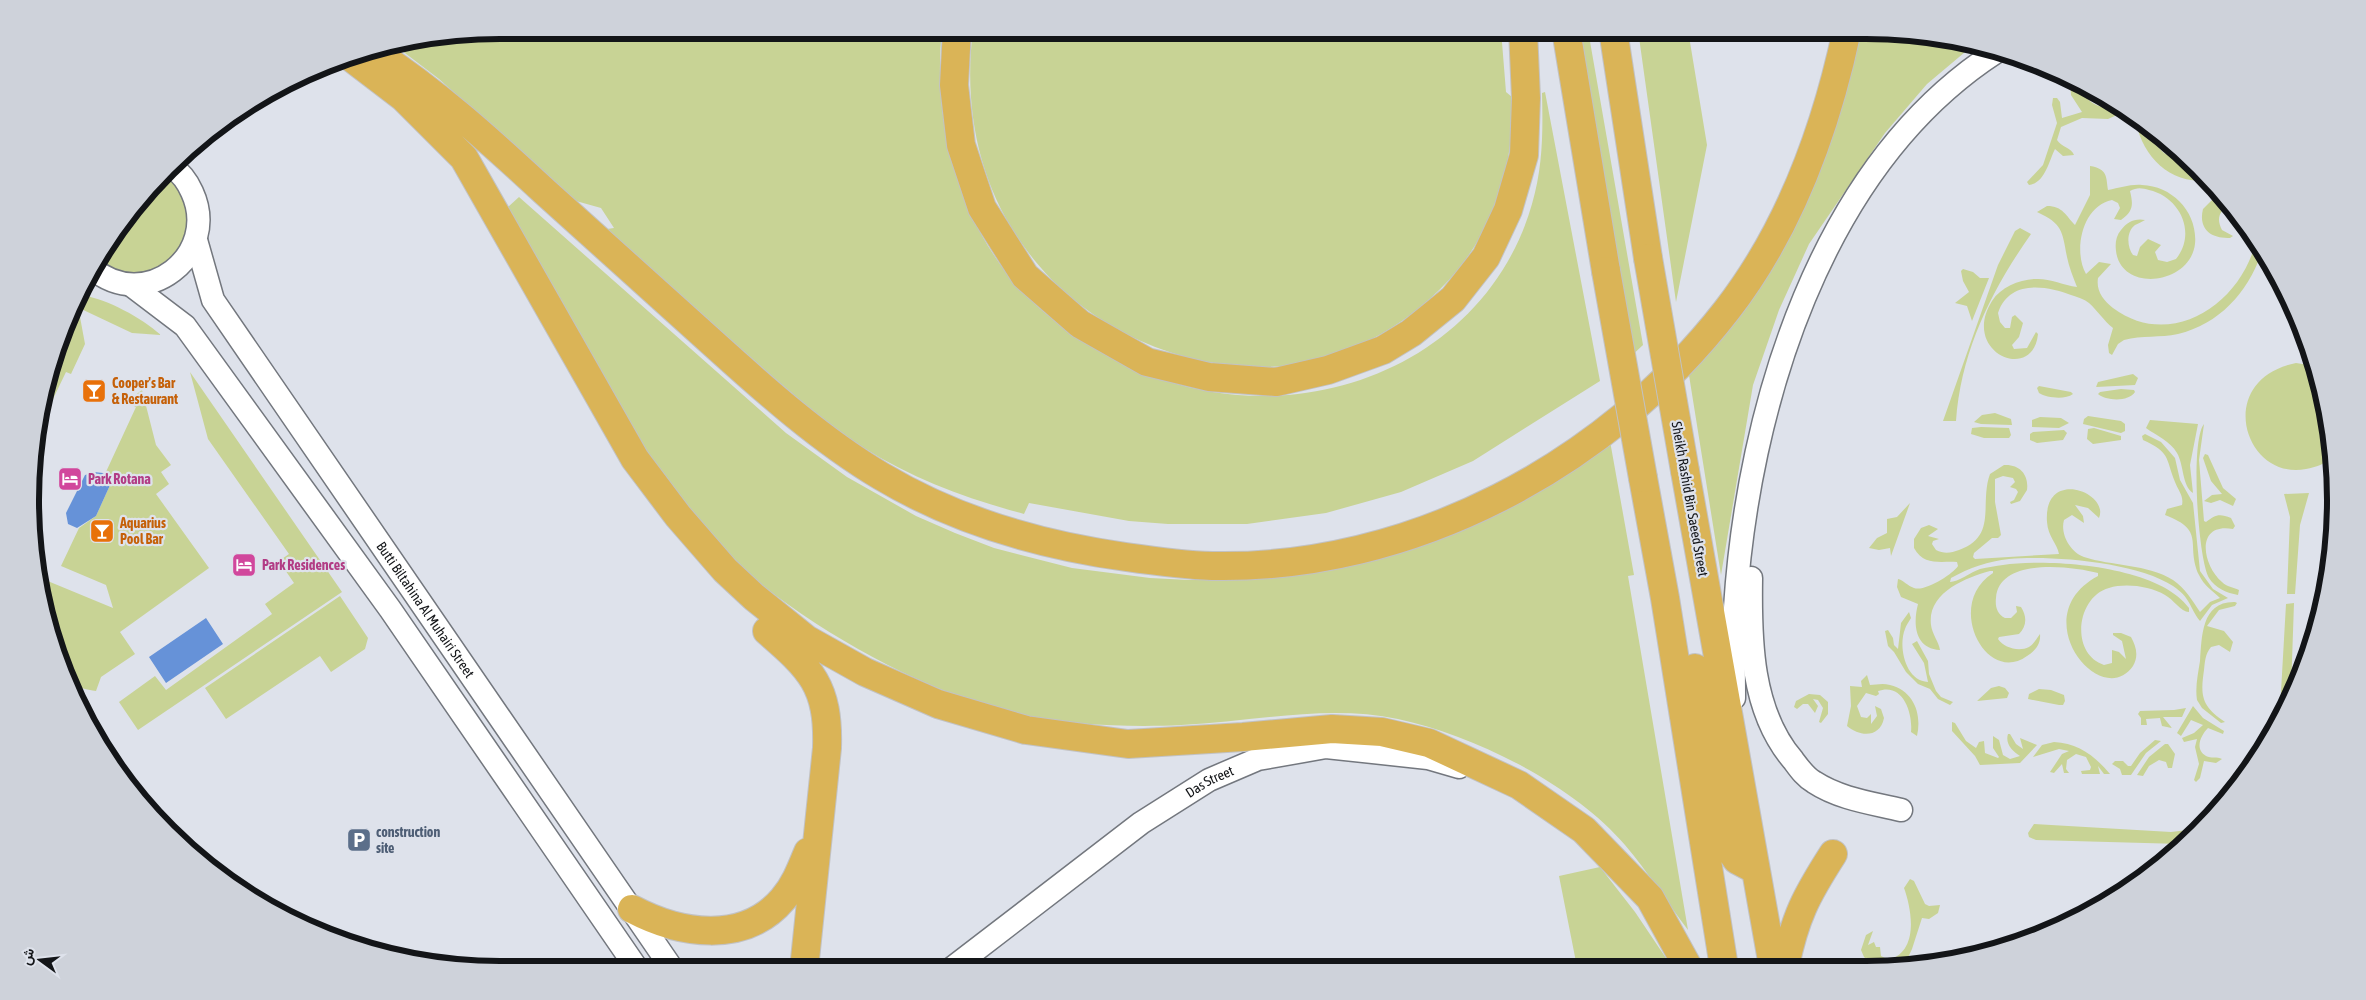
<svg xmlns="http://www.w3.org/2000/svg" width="2366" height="1000" font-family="'Asap Condensed',Vazirmatn,sans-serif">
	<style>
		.green { fill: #c8d395 }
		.water { fill: #6692d8 }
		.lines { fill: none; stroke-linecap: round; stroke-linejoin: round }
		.tertiary-casing { stroke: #73777e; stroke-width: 25 }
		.trunk-casing { stroke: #c2c2c3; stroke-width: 30 }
		.tertiary { stroke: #fff; stroke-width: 22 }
		.trunk { stroke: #dab457; stroke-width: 28 }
		.trunk-bridge-casing { stroke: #c2c2c3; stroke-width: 30; stroke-linecap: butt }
		.trunk-bridge { stroke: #dab457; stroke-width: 28 }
		.labels { text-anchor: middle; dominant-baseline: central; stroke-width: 4.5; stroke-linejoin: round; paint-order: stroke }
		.food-label { font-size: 14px; font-weight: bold; fill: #c56008; stroke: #dee2eb; text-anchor: start }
		.hotel-label { font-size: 14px; font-weight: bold; fill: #b23c85; stroke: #dee2eb; text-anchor: start }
		.street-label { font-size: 14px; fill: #131518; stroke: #dee2eb }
		.service-label { font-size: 14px; font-weight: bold; fill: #4e5e75; stroke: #dee2eb; text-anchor: start }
		.rim { fill: none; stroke: #131518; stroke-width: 6 }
	</style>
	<rect width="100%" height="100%" fill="#dee2eb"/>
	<path class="green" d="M500 30H942C930 140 970 263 1065 328 1078 337 1095 344 1110 352 1127 361 1146 373 1164 380 1312 430 1487 361 1532 204 1543 167 1543 131 1542 93L1545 92 1600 381 1473 461 1401 492 1326 513 1247 524H1168L1129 521 1029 503 1024 514C968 499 913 479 864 448 819 419 780 383 740 348 696 308 651 269 607 229L614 228 601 208 576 201 439 79 397 47Z
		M973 30H1501L1506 92 1512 97C1515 165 1494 232 1447 282 1405 327 1344 361 1282 366 1186 374 1086 329 1028 252 979 188 963 109 973 30Z
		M1569 30H1588L1643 345 1627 360Z
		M1638 30H1688L1707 145 1676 302Z
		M1854 30H1866L1971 47 1927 84 1885 133 1809 244 1779 310 1753 385 1721 575 1688 369 1737 310Z
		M2070 79 2087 86V98C2096 108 2107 109 2120 106L2126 111 2108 119 2082 118 2061 127 2057 140C2061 147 2072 148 2074 155L2063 156 2055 149C2049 161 2045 183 2029 185L2027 182 2043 165 2057 123 2052 105 2053 98H2057L2060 102 2062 118 2082 112 2071 95Z
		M2135 117 2150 128 2158 147 2164 153 2176 159 2188 160 2207 180C2168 185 2140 153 2135 117Z
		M2090 166C2108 169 2106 177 2108 190 2120 188 2130 184 2142 185 2173 186 2198 213 2195 244 2190 285 2121 293 2116 251 2115 243 2116 236 2121 230 2127 222 2135 218 2145 220 2142 222 2139 223 2135 225 2126 232 2127 247 2133 255L2137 256 2140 247 2148 239 2161 245 2155 252 2158 260 2167 262 2176 259C2197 233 2180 197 2149 190 2142 188 2137 187 2130 191 2133 204 2134 211 2121 220L2114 219 2120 208 2118 203 2112 200C2082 206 2073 251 2086 274L2099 262 2111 264 2098 278C2096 291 2103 300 2113 308 2171 351 2241 304 2256 241L2262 251C2249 291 2220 324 2178 334 2160 338 2142 335 2124 340L2118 344 2112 355 2109 353 2108 345 2113 328C2104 321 2097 310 2089 303 2084 299 2077 297 2071 295 2045 285 2009 280 1998 313L2000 322 2005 328H2010L2012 317 2015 315 2023 323 2019 337 2012 345 2014 349 2027 348 2036 332 2038 334C2033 384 1960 352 1992 301 2001 287 2019 280 2035 279 2049 278 2063 285 2077 287 2073 277 2069 267 2067 257 2062 231 2063 224 2037 212L2047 206C2063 206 2066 216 2075 225L2090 195Z
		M168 173 190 206 186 243 160 270 123 275 96 261Z
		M2221 195 2231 206C2219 209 2216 219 2222 230L2233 236 2230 238C2211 239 2198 229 2203 209L2214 198Z
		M519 197 786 433 847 477 916 516 955 533 994 548 1072 568 1150 578 1189 580 1275 576 1610 441 1634 575 1628 576 1688 930C1667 902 1648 872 1625 845 1574 785 1476 736 1398 719 1326 704 1253 722 1181 725 1121 728 1044 724 987 706 896 678 778 609 712 540 699 525 688 507 676 492 664 476 651 460 640 444 623 419 610 391 596 365 566 312 537 260 508 207Z
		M2020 228 2031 234C1991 291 1961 351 1956 421H1943L1998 265 2015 231Z
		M1963 269 1973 272 1980 278H1989L1972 321 1967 306 1955 303 1969 292 1963 281 1961 271Z
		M82 295C109 300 140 317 161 335L132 333 77 307Z
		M80 317 85 344 71 374 66 372 38 430 39 409 73 318Z
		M2296 363 2315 366 2320 379 2333 457C2325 464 2316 467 2306 469 2244 481 2213 380 2296 363Z
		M190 372 342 592 138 730 119 702 155 676 166 690 272 614 265 604 294 583 279 561 289 554 208 439Z
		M2133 374 2138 378 2135 385 2096 387 2098 382Z
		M2039 386 2071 392 2073 394C2065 400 2047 398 2039 393L2037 388Z
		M2121 389 2134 390 2135 392C2129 402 2106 401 2098 394L2100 392Z
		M142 390 156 445 171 465 161 472 169 484 156 494 209 568 120 632 135 654 101 677 96 691C87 690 75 687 68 680 55 666 43 598 38 577L113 608 106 585 61 566 79 528 96 516 111 483 105 474 136 407 126 402Z
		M1995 413 2011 419 2012 425 1981 424 1974 422 1982 415Z
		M2088 416 2121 421 2125 424V431L2121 433 2083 424 2084 419Z
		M2040 417 2061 418 2069 423 2059 428 2032 427V420Z
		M2150 420 2198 424 2190 465 2193 493C2182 486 2184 465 2177 453 2170 441 2157 436 2146 428Z
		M2204 424 2199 460 2204 521 2206 522C2215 515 2219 513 2231 518L2235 526 2233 529C2195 522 2202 565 2222 582 2227 587 2233 587 2239 590L2238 595C2227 593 2215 588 2209 578 2198 559 2190 441 2204 424Z
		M1981 427 2009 428 2011 435 2009 438H1984L1971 434 1972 428Z
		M2094 428 2121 436V440L2093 444 2087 439 2088 429Z
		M2064 430 2067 433 2063 440 2037 443 2030 440V434L2033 432Z
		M2145 434 2161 442 2175 458 2180 480 2193 503 2200 571 2213 589 2228 598 2212 605 2200 621C2189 607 2191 598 2173 586 2137 562 2051 555 2009 559 1989 561 1969 568 1951 578L1950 582C1958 582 1971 572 1980 569 1988 567 1996 566 2003 565 2051 558 2159 566 2189 608V612C2181 612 2173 599 2165 595 2150 586 2125 583 2109 588 2076 597 2070 654 2104 665L2112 663V650L2119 652 2126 659 2122 641 2113 635V633H2121L2131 637C2136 646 2139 656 2133 666 2101 712 2023 616 2098 576V573C2071 566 1999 557 1996 598 1995 606 1997 614 2005 618H2011L2017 612 2016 606 2021 607C2027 616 2027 626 2019 634L1999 637 1998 639C2004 648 2019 652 2029 647 2034 644 2037 638 2040 634 2041 644 2035 651 2027 656 1986 686 1944 604 1993 573V571H1990C1965 578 1927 593 1931 625 1932 634 1939 642 1940 650 1914 648 1913 623 1918 604L1901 597 1897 587 1898 579C1903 580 1908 586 1914 588 1925 592 1953 574 1958 566L1957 562C1939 561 1924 566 1914 548V539L1921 528 1929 525 1938 529 1928 536 1939 539 1933 541 1932 544 1936 550C1944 554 1951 553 1959 550 1998 536 1979 504 1990 474L2004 465C2020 464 2029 475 2027 490L2020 501 2011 504 2010 502 2014 500 2018 492 2016 489 2010 487 2015 482 2013 478 2003 476 1995 479V502L2001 535 1998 538H1992L1974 553 1973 557 1975 559 2059 554C2057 543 2048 537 2047 522 2043 467 2110 492 2099 518L2088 508 2075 505 2083 516 2084 523 2072 515 2064 520C2060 534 2070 552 2084 557 2111 566 2148 564 2173 580 2185 588 2192 600 2200 612L2210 602 2220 598C2213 591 2204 586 2199 575 2185 544 2207 531 2165 515L2167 509 2182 505C2184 496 2178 490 2175 482 2165 457 2171 453 2143 440L2142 436Z
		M2205 454 2208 455 2223 488 2236 499 2233 506 2220 500 2211 503 2204 501 2212 495 2222 494 2211 481 2203 458Z
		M2309 493 2300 525 2295 594H2287L2290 517 2284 494Z
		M1910 503 1891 556 1890 548 1879 550 1869 548 1877 538 1887 533V519L1897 517Z
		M340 596 368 638 365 649 331 672 320 656 226 719 205 688Z
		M2235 602 2237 603 2235 606 2219 610 2207 626 2224 631 2233 642 2230 652 2219 645 2211 647C2205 654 2205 662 2204 670 2200 697 2202 706 2225 722L2221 723 2202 708 2197 700C2195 687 2198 674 2200 661 2202 637 2201 601 2235 602Z
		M2294 603 2291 690 2280 709 2286 604Z
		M1909 612 1911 618C1909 622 1906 625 1905 629 1898 646 1905 681 1928 682L1924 663 1912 644 1917 641 1928 661 1929 674 1936 691 1941 697 1953 702 1950 705 1938 699 1930 689 1918 684 1906 672 1894 652 1888 646 1885 631 1888 630 1893 638 1894 645 1898 649 1901 623Z
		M1867 675 1870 685C1876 685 1882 683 1890 685 1914 691 1922 714 1917 736L1911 732C1913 713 1903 682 1878 691L1879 694 1876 696 1866 693 1857 706 1861 717 1867 718 1871 714V724L1877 716 1875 706 1881 709 1884 718C1880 738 1860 737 1847 726L1851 706 1850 686 1862 687 1861 681Z
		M1999 686 2005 688 2009 693 2007 698 1977 701 1991 688Z
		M2039 689 2051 690 2064 695 2065 701 2063 705H2059L2028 699 2029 694Z
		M1809 694 1820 695 1828 702V714L1821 723 1819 722 1823 708 1818 700 1813 699 1818 706 1815 713 1808 704H1803L1797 709 1794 707 1796 701Z
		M2193 706 2203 718 2224 731 2223 734 2208 728C2201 735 2194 749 2206 756 2211 759 2217 756 2222 759L2216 763 2204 761 2200 778 2196 782 2194 780 2199 764 2195 747 2197 739 2184 742 2182 738 2194 733 2203 725 2191 720 2181 736 2177 733Z
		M2186 708 2182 717H2163L2172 728 2162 726 2160 718 2146 719 2147 725H2141V718L2138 714 2140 711 2174 710Z
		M1952 722 1955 723 1966 741 1976 748 1979 742 1984 741 1985 753 1998 758 1999 757 1993 748V736L1999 740 2003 755 2010 759 2020 756C2012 751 2005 744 2008 734H2010L2016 744 2023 749 2020 738 2037 745 2020 763 1980 765 1975 756 1952 731Z
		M2155 740 2161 741 2146 753 2131 775H2122L2120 769 2112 764 2115 761H2123L2128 766H2131L2140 753Z
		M2054 742C2078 743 2095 756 2110 774H2104L2098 766 2100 774H2082L2081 771 2090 770 2091 767 2086 757 2076 754 2067 760 2066 769 2069 773H2064L2062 764 2054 773 2050 772 2062 754 2069 751 2059 749 2033 757 2042 745Z
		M2165 744H2168L2175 754 2172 768H2168L2166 762 2159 760 2149 766 2143 776 2137 775 2149 757Z
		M2034 824 2171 832 2196 829 2181 844 2036 840 2029 837 2028 833Z
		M1600 867 1635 912 1672 967H1577L1559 876Z
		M1910 879 1914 881 1925 904 1929 906 1940 905 1938 913 1929 919 1922 918 1912 949 1904 966H1874L1864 957 1861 950 1866 935 1873 931 1868 945 1874 942 1876 947H1880L1881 956 1889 960C1919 951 1912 910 1904 888Z"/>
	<path class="water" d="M94 472 103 473 111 483 96 516 77 528 68 524 66 513 85 475Z
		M206 618 223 644 166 683 149 657Z"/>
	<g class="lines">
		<defs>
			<g id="tertiary">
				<path id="s1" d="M196 240 213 300 673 970"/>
				<path d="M92 268C145 314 221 255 192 192 188 183 181 173 173 168"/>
				<path d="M131 285 185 326 390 609 638 970"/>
				<path d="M1751 578C1750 640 1751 711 1793 760 1799 768 1805 777 1814 782 1840 799 1872 803 1901 810"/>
				<path d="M1734 698C1734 668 1733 638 1735 608 1748 408 1820 166 1996 52"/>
				<path id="s2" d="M951 969 1141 823 1209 780 1258 759 1326 747 1428 758 1459 767"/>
			</g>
			<path id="trunk" d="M957 30 954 85 961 145 982 208 1025 276 1080 324 1147 362 1209 377 1276 382 1328 370 1383 350 1411 333 1453 299 1486 257 1508 210 1524 155 1526 98 1523 30
				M1566 30 1606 271
				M1613 30 1648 258
				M373 51C435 91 490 141 544 191 601 243 658 294 715 345 767 392 821 440 881 476 956 521 1040 545 1126 557 1154 561 1183 565 1212 566 1411 570 1606 466 1727 310 1789 230 1826 129 1847 30
				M348 55 403 97 464 158 635 459 678 516 725 570 754 597 806 639 865 672 938 704 1026 730 1128 744 1243 737 1332 729 1382 732 1429 743 1519 785 1584 830 1650 898 1688 967
				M1685 471 1773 966
				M1643 478 1665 598 1724 967
				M767 631C811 669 829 686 827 748L804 969
				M1695 668 1725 843 1737 860 1754 869
				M632 909C679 934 744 945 783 899 795 885 801 869 808 852
				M1785 966C1795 917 1806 896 1833 854"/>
		</defs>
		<use href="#tertiary" class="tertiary-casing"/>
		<use href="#trunk" class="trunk-casing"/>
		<use href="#tertiary" class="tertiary"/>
		<use href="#trunk" class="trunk"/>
		<defs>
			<path id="trunk-bridge" d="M1648 258 1685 471
				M1606 271 1643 478"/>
		</defs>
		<use href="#trunk-bridge" class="trunk-bridge-casing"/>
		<use href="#trunk-bridge" class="trunk-bridge"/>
	</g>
	<defs>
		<symbol id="bar-square" viewBox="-11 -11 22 22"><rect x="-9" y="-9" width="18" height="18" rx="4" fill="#e8710a" stroke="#dee2eb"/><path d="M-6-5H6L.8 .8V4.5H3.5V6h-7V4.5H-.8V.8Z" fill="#fff"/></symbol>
		<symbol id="hotel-square" viewBox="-11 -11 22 22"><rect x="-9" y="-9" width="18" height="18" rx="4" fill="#d1479c" stroke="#dee2eb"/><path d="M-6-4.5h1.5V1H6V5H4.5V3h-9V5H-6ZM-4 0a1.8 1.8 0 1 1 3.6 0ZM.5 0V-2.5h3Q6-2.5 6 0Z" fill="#fff"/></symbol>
		<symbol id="parking-square" viewBox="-11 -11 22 22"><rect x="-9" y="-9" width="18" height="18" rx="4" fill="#5c6f8a" stroke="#dee2eb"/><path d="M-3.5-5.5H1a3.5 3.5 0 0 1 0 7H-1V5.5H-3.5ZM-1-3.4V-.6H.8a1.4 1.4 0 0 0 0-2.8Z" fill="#fff"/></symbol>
	</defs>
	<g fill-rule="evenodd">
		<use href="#bar-square" x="80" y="377" width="28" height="28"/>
		<use href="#hotel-square" x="56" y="465" width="28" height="28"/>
		<use href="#bar-square" x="88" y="517" width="28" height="28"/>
		<use href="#hotel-square" x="230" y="551" width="28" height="28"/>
		<use href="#parking-square" x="345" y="826" width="28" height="28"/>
	</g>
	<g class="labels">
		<g class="food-label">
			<text x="112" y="383">Cooper's Bar<tspan x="112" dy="16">&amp; Restaurant</tspan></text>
			<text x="120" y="523">Aquarius<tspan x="120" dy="16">Pool Bar</tspan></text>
		</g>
		<g class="hotel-label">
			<text x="88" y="479">Park Rotana</text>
			<text x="262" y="565">Park Residences</text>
		</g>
		<g class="street-label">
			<text transform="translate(1690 499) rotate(80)">Sheikh Rashid Bin Saeed Street</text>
			<text stroke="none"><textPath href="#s1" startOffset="438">Butti Biltahina Al Muhairi Street</textPath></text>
			<text stroke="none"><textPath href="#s2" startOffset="320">Das Street</textPath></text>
		</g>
		<g class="service-label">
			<text x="376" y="832">construction<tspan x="376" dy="16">site</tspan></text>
		</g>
	</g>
	<path d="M0 0H2366V1000H0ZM500 39H1866A461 461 0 0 1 2327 500V500A461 461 0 0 1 1866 961H500A461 461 0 0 1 39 500V500A461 461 0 0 1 500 39Z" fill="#ced2da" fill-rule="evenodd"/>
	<path class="rim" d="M500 39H1866A461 461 0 0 1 2327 500V500A461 461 0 0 1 1866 961H500A461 461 0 0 1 39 500V500A461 461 0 0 1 500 39Z"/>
	<g transform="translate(40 960) rotate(285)" stroke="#dee2eb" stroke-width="4" paint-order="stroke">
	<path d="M0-4L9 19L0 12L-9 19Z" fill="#131518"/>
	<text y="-8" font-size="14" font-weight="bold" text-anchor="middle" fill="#131518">ش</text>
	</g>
</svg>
